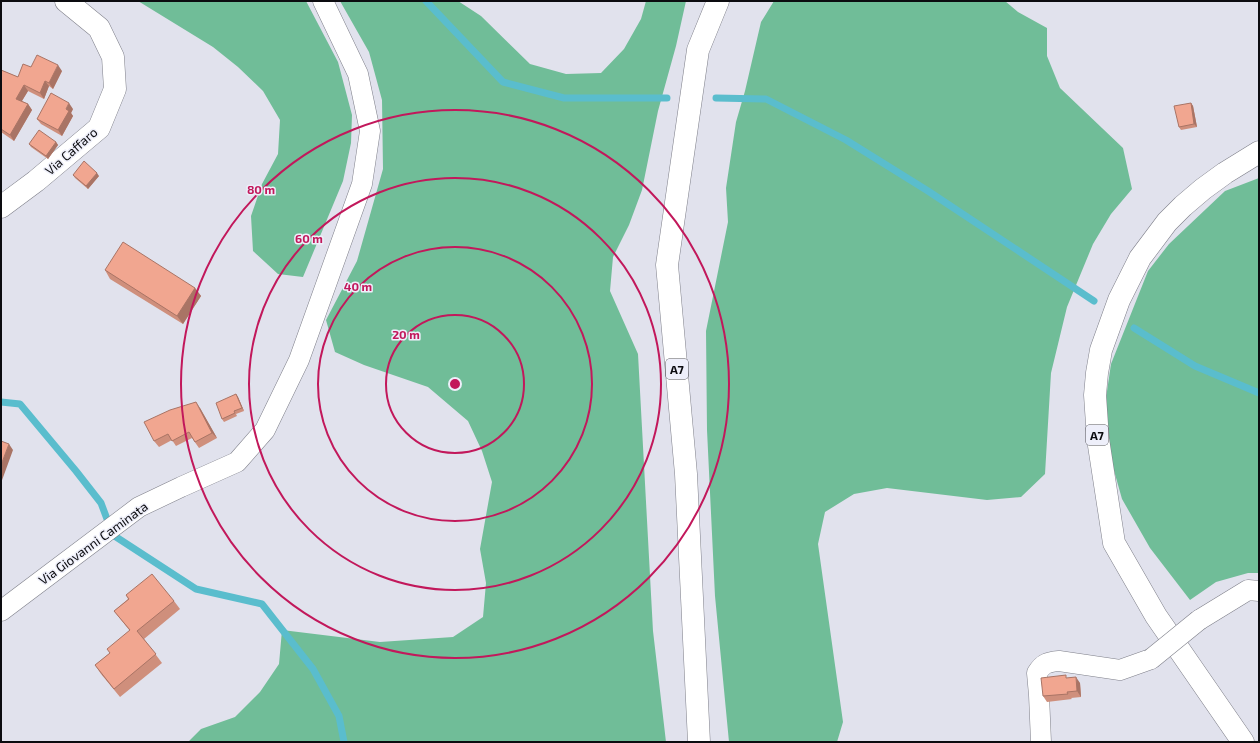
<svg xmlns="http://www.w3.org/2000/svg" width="1260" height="743" font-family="'Exo 2',sans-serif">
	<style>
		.forest { fill: #70bd98 }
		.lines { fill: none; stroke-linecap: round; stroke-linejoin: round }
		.stream { stroke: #5abdcd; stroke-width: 7 }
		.street-casing { stroke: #7e7f89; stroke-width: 21 }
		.secondary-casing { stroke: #7e7f89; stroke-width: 23 }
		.highway-casing { stroke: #7e7f89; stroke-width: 23 }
		.street { stroke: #fff; stroke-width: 20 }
		.secondary { stroke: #fff; stroke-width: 22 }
		.highway { stroke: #fff; stroke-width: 22 }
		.street-bridge-casing { stroke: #7e7f89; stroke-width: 21; stroke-linecap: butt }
		.street-bridge { stroke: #fff; stroke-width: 20 }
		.wall { fill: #cf8f7c }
		.shaded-wall { fill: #a97465 }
		.building { fill: #f1a690; stroke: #a97465 }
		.ring { fill: none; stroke: #c2185b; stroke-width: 2 }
		.labels { text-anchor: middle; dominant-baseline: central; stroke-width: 3; stroke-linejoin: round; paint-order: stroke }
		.shield { fill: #eeeffa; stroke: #505056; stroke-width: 1 }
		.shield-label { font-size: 12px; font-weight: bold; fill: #0c0c10 }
		.street-label { font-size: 13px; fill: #0c0c10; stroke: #eeeffa }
		.centre { fill: #c2185b; stroke: #eeeffa; stroke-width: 2 }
		.ring-label { font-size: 12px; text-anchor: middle; font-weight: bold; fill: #c2185b; stroke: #eeeffa; stroke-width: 3; stroke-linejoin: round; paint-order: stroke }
	</style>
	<rect width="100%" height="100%" fill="#e1e2ed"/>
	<path class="forest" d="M138 1H306L338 62 352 115 351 143 343 181 303 277 278 274 253 251 251 216 262 184 278 154 280 120 263 91 238 67 213 47Z
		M340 1H458L481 16 530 64 566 74 601 73 624 49 641 19 646 1H686L676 46 658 111 642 190 629 225 613 257 610 291 638 354 653 631 666 742H188L201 729 235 717 260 692 279 664 282 630 380 642 453 637 483 617 486 583 480 549 492 482 482 451 468 421 428 387 364 365 335 352 326 320 357 261 383 169 382 100 369 52Z
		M774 1H1005L1018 12 1047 28V56L1060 88 1123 148 1132 189 1111 214 1093 244 1067 307 1051 373 1045 474 1021 497 987 500 887 488 854 494 825 512 818 544 843 722 837 742H729L715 596 707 430 706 331 728 222 726 188 736 122 745 91 761 22Z
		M1259 178V573H1248L1216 582 1190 600 1150 548 1122 499 1113 467 1108 433 1106 398 1111 364 1148 271 1169 244 1225 191Z"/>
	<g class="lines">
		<path class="stream" d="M426 1 503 82 564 98H667
			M716 98 766 99 846 140 928 191 1094 301
			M1134 328 1195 366 1259 393
			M1 402 20 404 76 471 101 503 113 535 196 589 262 604 313 669 339 716 344 742"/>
		<defs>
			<path id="street" d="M1 611 139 507 181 487 237 462 265 430 299 360 362 184 370 131 358 74 323 1
				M1199 620 1248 590 1259 591
				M1041 742 1039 695 1037 673C1043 663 1048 662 1059 661L1120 670 1151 659"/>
			<path id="secondary" d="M1 207 36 181 99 128 115 89 113 57 99 28 66 1"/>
			<path id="highway" d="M699 742 686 474 667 265 698 50 718 1
				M1243 742 1156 616 1114 543 1098 439 1095 395 1097 373 1101 350 1119 300 1140 258 1167 222 1183 206 1203 189 1225 173 1259 152"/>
		</defs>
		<use href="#street" class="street-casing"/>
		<use href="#secondary" class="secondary-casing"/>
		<use href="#highway" class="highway-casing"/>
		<use href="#street" class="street"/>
		<use href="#secondary" class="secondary"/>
		<use href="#highway" class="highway"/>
		<defs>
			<path id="street-bridge" d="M1151 659 1199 620"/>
		</defs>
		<use href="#street-bridge" class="street-bridge-casing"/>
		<use href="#street-bridge" class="street-bridge"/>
	</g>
	<path class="wall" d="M1 70 18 77 62 71 53 89 49 86 44 99 28 91 22 101 28 104 32 110 14 141 1 132Z
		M1191 103 1193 106 1197 127 1181 130 1179 127Z
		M73 109 71 113 73 116 62 136 41 124 37 119Z
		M56 142 58 145 48 159 31 147 29 144Z
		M73 175 99 176 88 189 75 178Z
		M105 270 195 288 201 296 183 324 110 279Z
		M236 394 238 397 244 411 236 414 237 416 224 422 222 419Z
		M200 408 217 438 199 448 192 438 176 446 172 440 159 447 154 441Z
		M126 595 174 601 180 609 144 639 162 663 120 697 101 674 95 665 110 653 130 631 114 611 128 599Z
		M1068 678 1080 683 1081 697 1071 698 1072 699 1047 702 1043 696Z"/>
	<path class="shaded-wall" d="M58 65 62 71 53 89 49 83Z
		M45 81 49 86 44 99 40 93Z
		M24 85 28 91 20 104 16 99Z
		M69 103 73 109 71 113 73 116 62 136 58 130 66 109Z
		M1191 103 1193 106 1197 127 1194 124Z
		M28 104 32 110 14 141 10 135Z
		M56 142 58 145 48 159 46 156Z
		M97 173 99 176 88 189 86 186Z
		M195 288 201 296 183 324 177 316Z
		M236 394 238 397 244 411 242 408Z
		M196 402 200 408 217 438 212 433Z
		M9 444 13 450 1 483V465Z
		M1076 677 1080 683 1081 697 1077 691Z"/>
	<path class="building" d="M37 55 58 65 49 83 45 81 40 93 24 85 16 99 28 104 10 135 1 129V70L18 77 23 64 31 67Z
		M51 93 69 103 66 109 69 111 58 130 37 119Z
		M1191 103 1194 124 1179 127 1174 106Z
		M39 130 56 142 46 156 29 144Z
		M84 161 97 173 86 186 73 175Z
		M123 242 195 288 177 316 105 270Z
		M236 394 242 408 234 411 235 413 222 419 216 403Z
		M196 402 212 433 195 442 189 432 172 441 168 434 154 441 144 422 170 410Z
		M1 441 9 444 1 465Z
		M152 574 174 601 137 631 156 654 114 689 95 665 110 653 107 649 130 630 114 611 129 599 126 595Z
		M1066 675V678L1076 677 1077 691 1067 692 1068 694 1043 696 1041 678Z"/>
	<g class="ring">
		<circle cx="455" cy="384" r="69"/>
		<circle cx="455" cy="384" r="137"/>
		<circle cx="455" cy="384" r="206"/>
		<circle cx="455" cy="384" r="274"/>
	</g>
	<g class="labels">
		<g class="shield">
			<rect x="666" y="359" width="22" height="20" rx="3"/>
			<rect x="1086" y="425" width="22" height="20" rx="3"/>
		</g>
		<g class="shield-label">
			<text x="677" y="369">A7</text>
			<text x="1097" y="435">A7</text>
		</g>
		<g class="street-label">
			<text transform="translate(71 151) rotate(-41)">Via Caffaro</text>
			<text transform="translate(93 543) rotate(-36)">Via Giovanni Caminata</text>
		</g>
	</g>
	<circle cx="455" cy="384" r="6" class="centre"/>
	<g class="ring-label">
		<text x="261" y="194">80 m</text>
		<text x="309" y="243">60 m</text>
		<text x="358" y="291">40 m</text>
		<text x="406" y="339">20 m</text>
	</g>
	<rect width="1260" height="743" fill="none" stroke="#0c0c10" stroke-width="4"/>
</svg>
